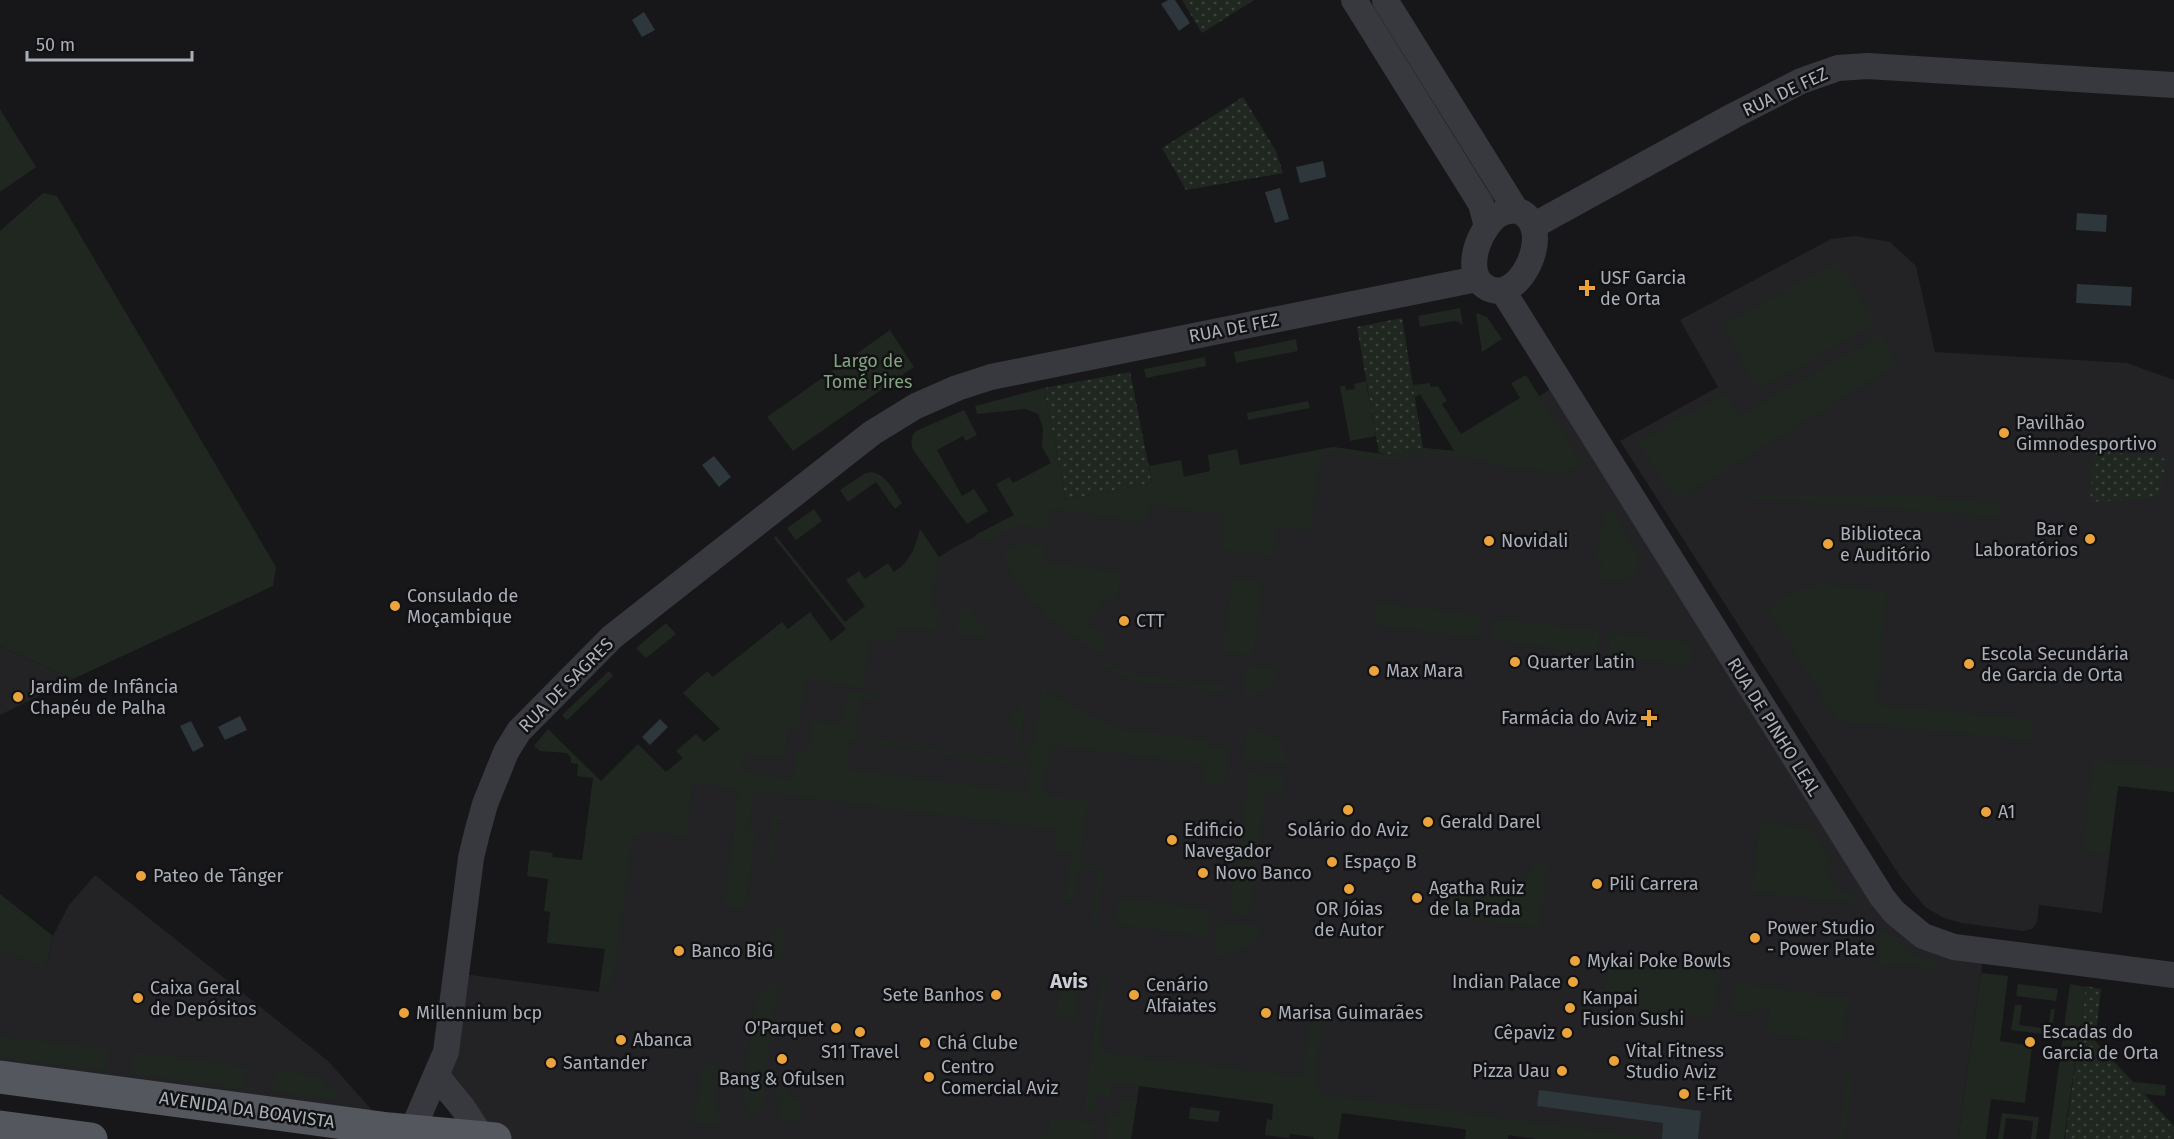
<svg xmlns="http://www.w3.org/2000/svg" width="2174" height="1139" font-family="'Fira Sans',sans-serif">
	<style>
		.built { fill: #232326 }
		.grass { fill: url(#grass-dots) }
		.garden { fill: #1f2720; fill-rule: evenodd }
		.water { fill: #2d373c }
		.lines { fill: none; stroke-linecap: round; stroke-linejoin: round }
		.minor { stroke: #38393e; stroke-width: 26 }
		.major { stroke: #54575d; stroke-width: 33 }
		.poi-dot { fill: #eaa33d; stroke: #121214; stroke-width: 2 }
		.labels { text-anchor: middle; dominant-baseline: central; stroke-width: 5; stroke-linejoin: round; paint-order: stroke }
		.street-label { font-size: 18px; fill: #aaafb8; stroke: #121214 }
		.poi-label { font-size: 18px; fill: #aaafb8; stroke: #121214; text-anchor: start }
		.park-label { font-size: 18px; fill: #82a281; stroke: #121214 }
		.neighbourhood-label { font-size: 20px; font-weight: bold; fill: #caced4; stroke: #121214 }
	</style>
	<defs>
		<pattern id="grass-dots" width="8" height="8" patternUnits="userSpaceOnUse" patternTransform="scale(1.5)"><rect width="8" height="8" fill="#1f2720"/><path d="M2 2h.1M6 6h.1" fill="none" stroke="#3d443e" stroke-width="1.8" stroke-linecap="round"/></pattern>
	</defs>
	<rect width="100%" height="100%" fill="#171719"/>
	<path class="built" d="M1856 236 1890 242 1916 266 1935 352 2127 363 2174 380V792L2118 786 2102 913 2039 905 2037 922 2032 929 2023 931 1961 923 1942 917 1925 907 1901 878 1620 441 1718 387 1680 320 1831 239Z
		M1561 382 1894 912 1984 951 1958 1139H1538L1139 1086 1131 1139H493L436 1075 456 973 599 992 625 804 939 557 955 547 1031 507 1333 447 1388 455 1423 448 1455 451Z
		M0 646 73 679 0 715Z
		M95 875 328 1061 389 1129 0 1077V940L47 962 53 936 69 905Z"/>
	<path class="grass" d="M1182 0H1254L1202 33Z
		M1243 97 1276 151 1283 173 1186 190 1162 148Z
		M1402 318 1423 448 1388 455 1379 453 1357 327Z
		M1130 372 1152 483 1066 500 1044 388Z
		M2094 450 2167 459 2158 498 2090 502Z
		M2086 986 2101 989 2095 1041 2174 1126V1139H2065Z"/>
	<path class="garden" d="M0 109 36 167 0 192Z
		M43 193 57 196 276 567 273 586 73 679 0 646V231Z
		M1839 261 1876 324 1758 390 1722 325Z
		M1460 308 1463 326 1459 322 1454 321 1420 327 1418 316Z
		M1476 313 1487 317 1502 339 1482 352Z
		M890 330 914 367 793 451 767 417Z
		M1881 334 1898 364 1676 501 1638 442 1726 392 1739 416Z
		M1296 339 1298 351 1236 363 1234 352Z
		M1205 357 1206 366 1146 378 1144 369Z
		M1526 375 1582 464 1566 474 1489 465V461L1424 453 1390 461 1322 449 1310 531 1277 526 1273 556 1221 550 1225 515 1149 504 1146 522 1051 509 1048 530C1035 528 1020 523 1008 529 998 533 993 542 981 541L975 535 1014 515 996 484 1009 477 1013 483 1051 463 1042 447 1043 428 1038 414 1025 409 977 414 975 406 1044 388 1066 500 1152 483 1149 466 1181 460 1184 477 1210 471 1208 455 1237 449 1240 465 1333 447 1388 455 1423 448 1454 451 1420 394 1415 397 1413 385 1430 383V387L1438 386 1447 401 1442 404 1461 434 1520 398 1511 383Z
		M1366 381 1376 436 1350 441 1340 387 1345 385 1346 390 1355 389 1354 384Z
		M1308 401 1310 408 1248 420 1247 413Z
		M964 410 977 435 966 441 963 436 937 450 962 496 974 489 988 511 967 524 913 450C911 443 910 437 916 431Z
		M870 472C886 473 894 491 902 503L895 509 876 482 848 502 840 490 864 474Z
		M1749 495H1913L2002 504 2001 517 1748 498Z
		M814 509 822 521 796 540 787 528Z
		M1604 511 1614 513 1639 556C1640 584 1619 582 1599 578L1602 560 1596 559Z
		M920 529 939 557 931 605 940 607 936 631 899 627 897 643 870 639 863 688 806 679 799 729 789 728 784 759 744 753 741 772 793 779 797 751 808 752 813 720 842 724 847 691 877 696 876 700 861 698 855 737 1027 763 1029 750 1014 748 1017 726 1010 725 1011 712 1017 710 1026 699 1019 745 1033 747 1042 687 1080 711 1122 729 1209 740 1208 746 1229 748 1225 787 1202 784 1204 764 1050 745 1043 795 1088 801 1080 864 1104 868 1097 922H1092L1098 871 1079 869 1074 903 1064 902 1071 854 1053 851 1056 830 754 791 748 828 756 829 745 909 724 906 739 789 693 783 686 837 648 831 633 837 613 981 599 992 605 949 547 943 550 912 544 911 548 879 527 876 530 850 553 853 552 857 582 860 593 778 577 776 578 764 571 763V758L567 753 540 751 534 746 548 729 601 781 638 744 666 772 683 758 676 751 696 734 704 742 720 729 683 693 707 671 713 677 782 622 788 629 810 612 831 641 846 629 774 538 776 536 845 622 865 606 846 580 859 571 865 579 888 563 894 572C911 561 915 547 920 529ZM851 740 1030 767 1027 793 847 769Z
		M1020 544 1045 546 1044 562 1121 572 1117 600 1104 599 1088 624 1105 637 1104 655C1062 632 1019 602 1003 555L1012 546Z
		M1232 578 1263 582 1253 656 1223 651Z
		M1822 583 1887 592 1876 705 2033 719 2031 741 1837 721 1767 608 1792 593Z
		M1377 602 1482 616 1479 638 1374 625Z
		M960 609H969L989 632 988 638 956 634Z
		M1494 618 1600 631 1597 654 1491 640Z
		M666 623 676 634 646 658 636 648Z
		M1610 632 1693 643 1690 666 1608 655Z
		M1101 659C1138 680 1184 680 1225 686V693L1144 682 1118 675 1101 667Z
		M1246 665 1277 668 1275 680 1270 689 1252 695H1243Z
		M609 671 613 676 567 720 562 715Z
		M1247 728C1266 731 1289 742 1287 765L1243 760Z
		M2092 760 2174 768V792L2118 786 2109 856 2083 853Z
		M1249 772 1285 777 1283 793 1266 792 1249 916 1230 913Z
		M774 813 788 815V820H778L772 863H768Z
		M1759 821 1812 829 1831 861 1824 866 1841 894 1849 890 1860 904 1752 892Z
		M1542 861H1548L1539 928 1448 916 1451 890C1475 894 1501 897 1520 880 1528 873 1533 864 1542 861Z
		M0 894 53 936 47 962 41 967 0 949Z
		M1118 897 1210 909 1207 937 1115 924Z
		M1218 921 1263 926C1261 947 1232 956 1214 955Z
		M1881 927 1905 949 1937 963 1936 973C1919 962 1896 964 1876 967Z
		M777 928H786L781 961 770 955C767 944 769 935 777 928Z
		M1609 958 1720 973 1714 1015C1676 1016 1639 1012 1604 997Z
		M1061 973 1080 975 1076 1018 1056 1016Z
		M1981 973 2008 976 2000 1041 2032 1046 2025 1103 1991 1099 1986 1139H1958Z
		M1104 978 1107 983 1100 1039 1102 1048 1108 1053 1302 1077 1312 1008 1324 1010 1315 1080 1318 1090 1326 1095 1646 1137V1139H1538L1508 1135V1139H1465L1466 1129 1342 1113 1338 1139H1314V1137L1290 1134 1289 1138 1265 1135 1267 1119 1272 1120 1273 1104 1112 1082 1110 1097 1096 1095 1094 1112 1084 1111 1100 982Z
		M778 983 762 1110 749 1118 743 1094 755 1004C760 993 766 985 778 983Z
		M1736 983 1849 998 1842 1044 1767 1033 1770 1008 1731 1014Z
		M2018 984 2058 989 2056 1001 2016 996Z
		M2070 984 2086 987 2064 1139H2049Z
		M2015 1005H2022L2019 1025 2048 1029 2051 1009H2055L2051 1035 2011 1030Z
		M0 1036 109 1049 106 1071 0 1058Z
		M134 1052 247 1067 244 1089 131 1074Z
		M703 1062 718 1064 714 1103 724 1127 694 1123Z
		M275 1070 317 1076 338 1094 339 1099 335 1101 272 1092Z
		M1847 1075 1853 1076 1845 1139H1838Z
		M2132 1082 2166 1085 2165 1096 2143 1094Z
		M776 1085 789 1086 788 1097 803 1099 800 1123 778 1120 781 1100 774 1099Z
		M1120 1098 1137 1100 1131 1139H1105L1108 1113 1118 1115Z
		M1190 1107 1220 1111 1218 1122 1189 1119Z
		M2002 1113 2039 1117 2036 1139H2031L2033 1121 2006 1118 2003 1139H1998Z
		M1050 1117 1095 1123 1093 1139H1039V1137H1047Z"/>
	<path class="water" d="M1168 0H1175L1190 23 1179 31 1161 4Z
		M644 12 655 30 642 37 632 20Z
		M1323 161 1326 177 1300 183 1296 167Z
		M1280 188 1289 219 1275 223 1265 192Z
		M2077 213 2107 215 2106 232 2076 230Z
		M2077 284 2132 287 2131 306 2076 303Z
		M714 456 731 477 719 487 702 465Z
		M240 716 247 730 225 740 218 727Z
		M660 719 668 727 650 745 642 737Z
		M191 721 204 746 193 752 180 726Z
		M1539 1090 1701 1111 1698 1139H1662L1663 1123 1537 1106Z"/>
	<g class="lines">
		<path class="minor" d="M1354 0 1481 204 1487 226
			M1385 0 1516 210
			M1516 210C1561 224 1516 316 1482 284 1463 267 1482 222 1502 213 1506 211 1512 211 1516 210Z
			M1533 226 1733 116 1801 81 1838 68 1867 66 2174 85
			M1503 291 1882 897 1894 912 1923 936 1954 947 2174 975
			M436 1075 463 1108 482 1137
			M412 1131 446 1052 471 858 477 833 485 804 506 752 519 731 612 637 872 433 916 406 957 388 991 377 1477 279"/>
		<path class="major" d="M0 1077 389 1129 495 1139
			M0 1127 91 1139"/>
	</g>
	<g class="poi-dot">
		<path d="M1584 279h6v6h6v6h-6v6h-6v-6h-6v-6h6z"/>
		<circle cx="2004" cy="433" r="6"/>
		<circle cx="2090" cy="539" r="6"/>
		<circle cx="1489" cy="541" r="6"/>
		<circle cx="1828" cy="544" r="6"/>
		<circle cx="395" cy="606" r="6"/>
		<circle cx="1124" cy="621" r="6"/>
		<circle cx="1515" cy="662" r="6"/>
		<circle cx="1969" cy="664" r="6"/>
		<circle cx="1374" cy="671" r="6"/>
		<circle cx="18" cy="697" r="6"/>
		<path d="M1646 709h6v6h6v6h-6v6h-6v-6h-6v-6h6z"/>
		<circle cx="1348" cy="810" r="6"/>
		<circle cx="1986" cy="812" r="6"/>
		<circle cx="1428" cy="822" r="6"/>
		<circle cx="1172" cy="840" r="6"/>
		<circle cx="1332" cy="862" r="6"/>
		<circle cx="1203" cy="873" r="6"/>
		<circle cx="141" cy="876" r="6"/>
		<circle cx="1597" cy="884" r="6"/>
		<circle cx="1349" cy="889" r="6"/>
		<circle cx="1417" cy="898" r="6"/>
		<circle cx="1755" cy="938" r="6"/>
		<circle cx="679" cy="951" r="6"/>
		<circle cx="1575" cy="961" r="6"/>
		<circle cx="1573" cy="982" r="6"/>
		<circle cx="996" cy="995" r="6"/>
		<circle cx="1134" cy="995" r="6"/>
		<circle cx="138" cy="998" r="6"/>
		<circle cx="1570" cy="1008" r="6"/>
		<circle cx="404" cy="1013" r="6"/>
		<circle cx="1266" cy="1013" r="6"/>
		<circle cx="836" cy="1028" r="6"/>
		<circle cx="860" cy="1032" r="6"/>
		<circle cx="1567" cy="1033" r="6"/>
		<circle cx="621" cy="1040" r="6"/>
		<circle cx="2030" cy="1042" r="6"/>
		<circle cx="925" cy="1043" r="6"/>
		<circle cx="782" cy="1059" r="6"/>
		<circle cx="1614" cy="1061" r="6"/>
		<circle cx="551" cy="1063" r="6"/>
		<circle cx="1562" cy="1071" r="6"/>
		<circle cx="929" cy="1077" r="6"/>
		<circle cx="1684" cy="1094" r="6"/>
	</g>
	<g class="labels">
		<g class="street-label">
			<text transform="translate(1785 92) rotate(-25)">RUA DE FEZ</text>
			<text transform="translate(1234 328) rotate(-11)">RUA DE FEZ</text>
			<text transform="translate(566 685) rotate(-45)">RUA DE SAGRES</text>
			<text transform="translate(1774 727) rotate(58)">RUA DE PINHO LEAL</text>
			<text transform="translate(247 1110) rotate(8)">AVENIDA DA BOAVISTA</text>
		</g>
		<g class="poi-label">
			<text x="1600" y="278">USF Garcia<tspan x="1600" dy="21">de Orta</tspan></text>
			<text x="2016" y="423">Pavilhão<tspan x="2016" dy="21">Gimnodesportivo</tspan></text>
			<text x="2078" y="529" text-anchor="end">Bar e<tspan x="2078" dy="21">Laboratórios</tspan></text>
			<text x="1840" y="534">Biblioteca<tspan x="1840" dy="21">e Auditório</tspan></text>
			<text x="1501" y="541">Novidali</text>
			<text x="407" y="596">Consulado de<tspan x="407" dy="21">Moçambique</tspan></text>
			<text x="1136" y="621">CTT</text>
			<text x="1981" y="654">Escola Secundária<tspan x="1981" dy="21">de Garcia de Orta</tspan></text>
			<text x="1527" y="662">Quarter Latin</text>
			<text x="1386" y="671">Max Mara</text>
			<text x="30" y="687">Jardim de Infância<tspan x="30" dy="21">Chapéu de Palha</tspan></text>
			<text x="1637" y="718" text-anchor="end">Farmácia do Aviz</text>
			<text x="1998" y="812">A1</text>
			<text x="1440" y="822">Gerald Darel</text>
			<text x="1184" y="830">Edificio<tspan x="1184" dy="21">Navegador</tspan></text>
			<text x="1348" y="830" text-anchor="middle">Solário do Aviz</text>
			<text x="1344" y="862">Espaço B</text>
			<text x="1215" y="873">Novo Banco</text>
			<text x="153" y="876">Pateo de Tânger</text>
			<text x="1609" y="884">Pili Carrera</text>
			<text x="1429" y="888">Agatha Ruiz<tspan x="1429" dy="21">de la Prada</tspan></text>
			<text x="1349" y="909" text-anchor="middle">OR Jóias<tspan x="1349" dy="21">de Autor</tspan></text>
			<text x="1767" y="928">Power Studio<tspan x="1767" dy="21">- Power Plate</tspan></text>
			<text x="691" y="951">Banco BiG</text>
			<text x="1587" y="961">Mykai Poke Bowls</text>
			<text x="1561" y="982" text-anchor="end">Indian Palace</text>
			<text x="1146" y="985">Cenário<tspan x="1146" dy="21">Alfaiates</tspan></text>
			<text x="150" y="988">Caixa Geral<tspan x="150" dy="21">de Depósitos</tspan></text>
			<text x="984" y="995" text-anchor="end">Sete Banhos</text>
			<text x="1582" y="998">Kanpai<tspan x="1582" dy="21">Fusion Sushi</tspan></text>
			<text x="416" y="1013">Millennium bcp</text>
			<text x="1278" y="1013">Marisa Guimarães</text>
			<text x="824" y="1028" text-anchor="end">O'Parquet</text>
			<text x="2042" y="1032">Escadas do<tspan x="2042" dy="21">Garcia de Orta</tspan></text>
			<text x="1555" y="1033" text-anchor="end">Cêpaviz</text>
			<text x="633" y="1040">Abanca</text>
			<text x="937" y="1043">Chá Clube</text>
			<text x="1626" y="1051">Vital Fitness<tspan x="1626" dy="21">Studio Aviz</tspan></text>
			<text x="860" y="1052" text-anchor="middle">S11 Travel</text>
			<text x="563" y="1063">Santander</text>
			<text x="941" y="1067">Centro<tspan x="941" dy="21">Comercial Aviz</tspan></text>
			<text x="1550" y="1071" text-anchor="end">Pizza Uau</text>
			<text x="782" y="1079" text-anchor="middle">Bang &amp; Ofulsen</text>
			<text x="1696" y="1094">E-Fit</text>
		</g>
		<g class="park-label">
			<text x="868" y="361">Largo de<tspan x="868" dy="21">Tomé Pires</tspan></text>
		</g>
		<g class="neighbourhood-label">
			<text x="1069" y="981">Avis</text>
		</g>
	</g>
	<path d="M27 51v9h165v-9" fill="none" stroke="#aaafb8" stroke-width="3"/>
	<text x="36" y="51" font-size="18" fill="#aaafb8" stroke="#121214" stroke-width="4.5" paint-order="stroke">50 m</text>
</svg>
